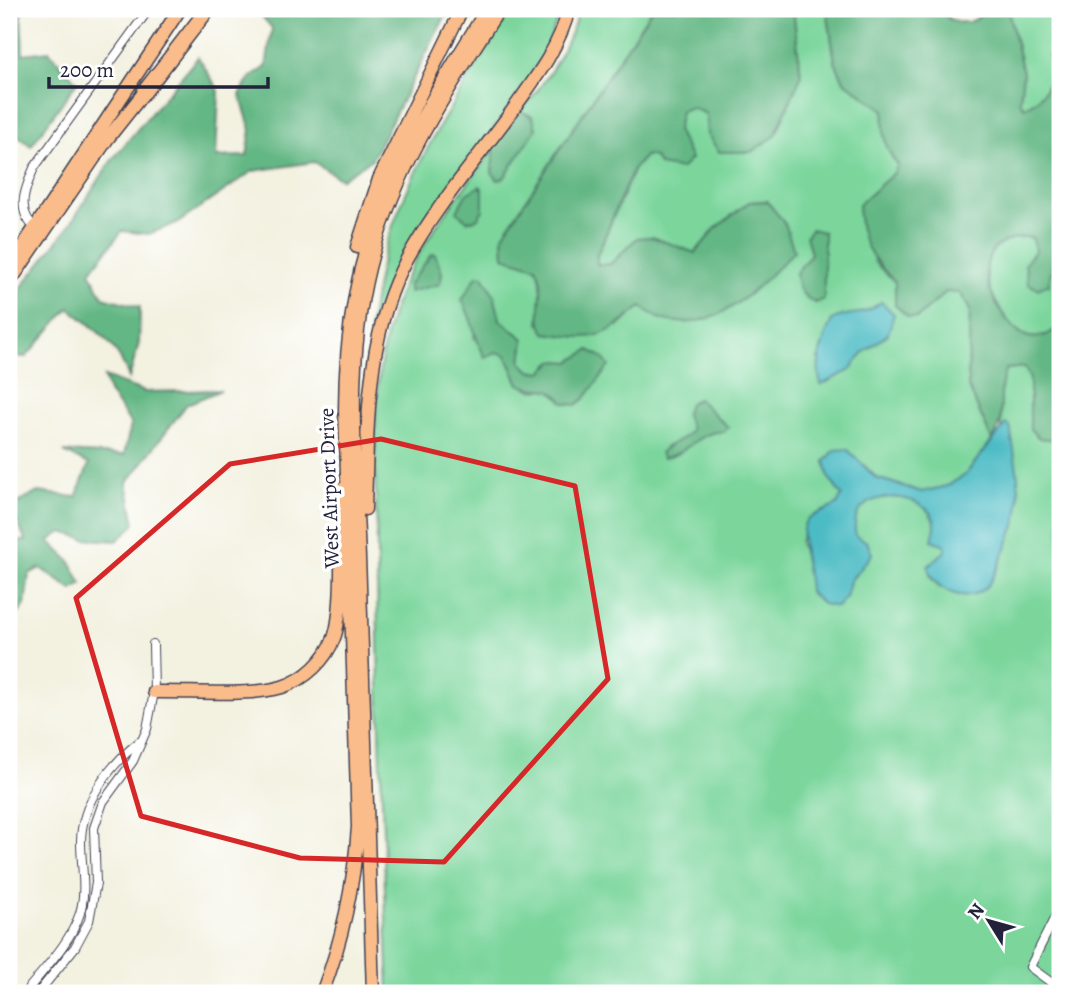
<svg xmlns="http://www.w3.org/2000/svg" width="1069" height="1002" font-family="Alegreya,serif">
	<style>
		.green { fill: #7bd69c; stroke: #4e7c6c; stroke-width: 2; fill-rule: evenodd }
		.forest { fill: #64b784; stroke: #436c60; stroke-width: 2 }
		.water { fill: #4cbbc4; stroke: #376e80; stroke-width: 2 }
		.lines { fill: none; stroke-linecap: round; stroke-linejoin: round }
		.minor-casing { stroke: #414154; stroke-width: 10 }
		.primary-casing { stroke: #414154; stroke-width: 15 }
		.motorway-casing { stroke: #414154; stroke-width: 17 }
		.minor { stroke: #fff; stroke-width: 8 }
		.primary { stroke: #f9bc8a; stroke-width: 12 }
		.motorway { stroke: #f9bc8a; stroke-width: 14 }
		.marked { fill: none; stroke: #d62828; stroke-width: 5; stroke-linejoin: round }
		.labels { text-anchor: middle; dominant-baseline: central; stroke-width: 7; stroke-linejoin: round; paint-order: stroke }
		.street-label { font-size: 21px; fill: #22223b; stroke: #fff }
	</style>
	<rect width="100%" height="100%" fill="#fff"/>
	<filter id="ink" filterUnits="userSpaceOnUse"><feTurbulence type="fractalNoise" baseFrequency=".0143" numOctaves="2"/><feDisplacementMap in="SourceGraphic" scale="14" xChannelSelector="R" yChannelSelector="G"/><feConvolveMatrix kernelMatrix="1 2 1 2 8 2 1 2 1" color-interpolation-filters="sRGB"/></filter>
	<filter id="wash" filterUnits="userSpaceOnUse"><feTurbulence type="fractalNoise" baseFrequency=".00686" numOctaves="4" result="noise"/><feDisplacementMap in="SourceGraphic" scale="28" xChannelSelector="R" yChannelSelector="G"/><feGaussianBlur stdDeviation="1.57" result="paint"/><feColorMatrix in="noise" values="0 0 0 0 0 0 0 0 0 0 0 0 0 0 0 0 0 1.4 0 .05"/><feComposite in="paint" operator="in"/></filter>
	<g filter="url(#wash)">
		<rect width="100%" height="100%" fill="#f3f1e0"/>
		<path class="green" d="M512 9H562L543 55 524 86 402 255 388 283 371 334 369 327C374 303 377 277 384 253 410 164 463 87 512 9Z
			M580 9H652L503 235 504 257 536 267 543 278 539 324 619 326 640 307 663 320 767 201 749 202 715 229 695 253 652 237 637 238 610 264 597 266V255L634 169 646 155 654 157 677 130 681 111 691 107 706 114 707 134 801 76 793 9H827L835 62 844 81 884 110C883 132 883 148 898 165L894 173 858 205 875 263 895 282V305L917 318 946 292H960L970 310 968 386 992 440 965 475 947 486 922 492 877 478 847 449 825 461 835 487 842 495 837 505 808 518 800 542 809 573 846 597 850 581 862 567C860 553 851 531 854 519 863 492 912 491 928 511 937 522 938 538 947 550L928 566 931 578 940 588C961 574 985 561 1004 544 1029 522 1014 456 1010 427L1006 424 1001 428 1000 383 1006 369 1026 367 1030 379V429L1039 438 1060 440V993H389C383 848 378 703 377 558 377 466 365 366 405 280 427 232 463 191 494 148L492 173 504 178 535 130 533 117 520 111C549 80 566 49 580 9ZM811 254 824 299 816 303 808 300 796 273ZM494 295 500 320 524 339 521 362 530 371 542 372 553 361 570 362 589 350 555 390 548 387 534 391 519 384 506 355 474 338 475 323ZM881 302 888 334 864 352 848 371 818 359 832 320C852 309 858 320 881 302ZM686 414 723 432 710 430 673 456 665 447 686 438 692 430Z
			M1005 9H1060V37L1053 46C1054 71 1050 97 1024 107L1020 101 1023 73 1009 14Z
			M1022 236 1033 238 1049 284 1056 248 1060 247V326C1052 333 1037 341 1026 336 1002 325 970 266 997 245 1003 240 1015 238 1022 236Z"/>
		<path class="forest" d="M9 9H21L23 54 49 51 77 82 31 146 9 128Z
			M256 9H449L372 159 341 179 314 162 253 171 179 222 149 234 122 231 90 272 103 297 140 307 139 343 129 378C119 346 95 328 69 308L26 357 9 356V329L21 288 69 226 111 161 198 57 219 91 216 157 247 156 251 130 240 95 249 79 266 67 272 28Z
			M652 9H793L801 76 775 136 751 152H719L707 134 706 114 691 107 681 111 677 130 691 159 681 169 659 165 654 157 646 155 633 169 597 255V265L611 264 637 238 652 237 695 253 715 229 749 202 767 201 785 224 794 251C759 286 719 334 664 320 656 318 648 311 641 307 600 341 596 340 545 333 532 312 549 288 536 267L504 257 503 235Z
			M827 9H948V18C965 27 976 21 988 9H1005L1009 14 1023 73 1020 101 1024 107C1045 99 1057 76 1049 56L1060 37V247L1056 248 1049 284 1038 289 1028 284 1025 264 1035 251 1033 238C1022 236 1017 237 1007 241 963 257 1000 324 1026 336 1037 341 1052 333 1060 326V440L1039 438 1030 429V379L1025 367 1006 369C995 393 1008 418 992 440L968 386 970 310 960 293 946 292 917 318 908 317 895 305V282C870 257 859 241 858 205L894 173 898 165C883 148 883 132 884 110L844 81 835 62Z
			M520 111 533 117 536 129 504 178 498 180 492 173 494 148Z
			M480 186 483 190V210L477 219 467 221 457 211 466 194Z
			M811 229 824 232V299L816 303C802 297 797 288 796 273L811 254 806 236Z
			M435 254 442 273 440 284 409 292V284L431 255Z
			M477 275 483 276 494 295 500 320 524 339 521 362 530 371 542 372 554 361 570 362 589 350 602 357 609 366 585 398 576 405 564 403C548 381 541 395 519 384L506 355 496 352 485 357C474 338 473 319 462 300Z
			M104 377 145 392 221 390 187 404 127 483 135 524 117 541 85 539 62 532 49 541 70 561 82 584 72 590 40 568 29 574 25 605 9 625V541H26L10 507 38 492 76 497 89 464 64 452 124 455 131 424 109 392Z
			M698 399 728 427 724 432C699 429 687 455 663 458L660 453C668 443 683 442 691 430L686 414 689 403Z"/>
		<path class="water" d="M881 302 894 314 888 334 864 352 849 371 821 385C814 363 823 340 832 320 852 309 858 320 881 302Z
			M1006 424 1010 426C1014 455 1023 489 1017 518 1014 531 995 577 987 586 967 607 933 590 928 567L946 550 943 544 932 540C933 536 935 529 935 524 931 490 844 483 856 536L867 542 872 554 850 581 846 597 837 607 823 604 809 592C809 573 796 531 807 520 810 516 830 509 837 505L842 495 829 478 825 461 835 450 847 449 876 478 922 492 947 486 965 475Z"/>
	</g>
	<g filter="url(#ink)">
		<g class="lines">
			<defs>
				<path id="minor" d="M38 230C15 213 24 191 34 168L149 9
					M1060 907 1030 967 1060 989
					M25 993C44 969 71 942 80 913 87 889 81 866 81 842 81 803 109 766 139 742
					M38 993 75 947 89 921 96 883 94 828 103 802 133 761 147 729 154 692 153 644"/>
				<path id="primary" d="M357 247 379 179 462 9
					M9 267 180 9
					M9 283 108 138 150 85
					M365 509C368 424 365 336 407 259 436 206 477 159 512 111 535 79 559 48 569 9
					M154 692C190 691 248 697 282 687 305 680 326 660 334 638 345 609 340 524 340 489
					M322 993C343 939 354 885 358 827L345 410C345 240 401 148 487 9
					M373 993C369 857 365 721 360 585 357 475 342 360 373 253 398 163 450 87 499 9"/>
				<path id="motorway" d="M144 92 208 9"/>
			</defs>
			<use href="#minor" class="minor-casing"/>
			<use href="#primary" class="primary-casing"/>
			<use href="#motorway" class="motorway-casing"/>
			<use href="#minor" class="minor"/>
			<use href="#primary" class="primary"/>
			<use href="#motorway" class="motorway"/>
		</g>
	</g>
	<path class="marked" d="M381 439 575 486 608 679 444 862 300 858 141 816 76 598 230 464Z"/>
	<g class="labels">
		<g class="street-label">
			<text transform="translate(329 488) rotate(-92)">West Airport Drive</text>
		</g>
	</g>
	<rect width="1069" height="1002" fill="none" stroke="#fff" stroke-width="35"/>
	<g transform="translate(989 921) rotate(307)" stroke="#ffffff" stroke-width="5" paint-order="stroke">
	<path d="M0-5L12 26L0 18L-12 26Z" fill="#22223b"/>
	<text y="-10" font-size="19" font-weight="bold" text-anchor="middle" fill="#22223b">N</text>
	</g>
	<path d="M49 77v10h219v-10" fill="none" stroke="#22223b" stroke-width="3.5"/>
	<text x="60" y="77" font-size="21" fill="#22223b" stroke="#ffffff" stroke-width="5" paint-order="stroke">200 m</text>
</svg>
